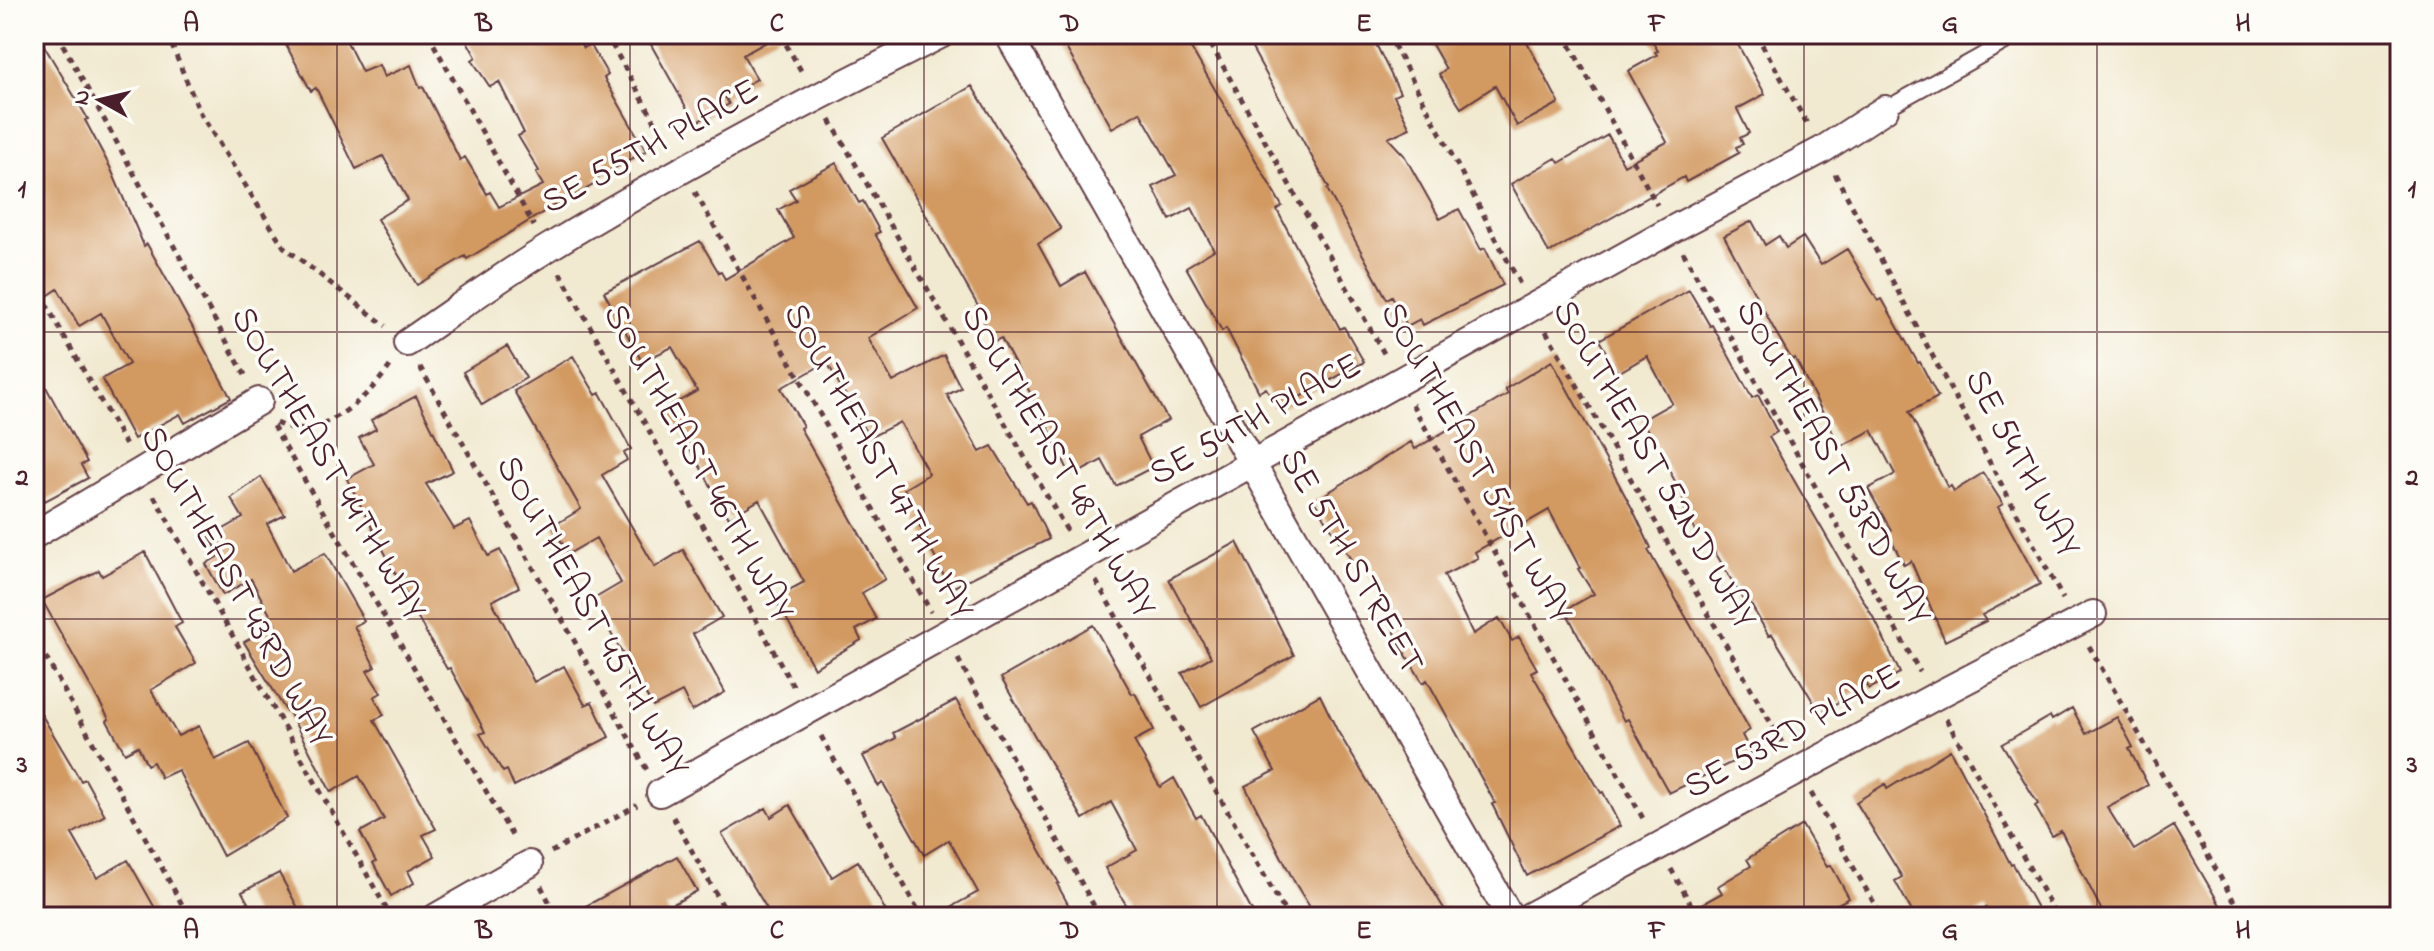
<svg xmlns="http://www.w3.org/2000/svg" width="2434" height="951" font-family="'Indie Flower',sans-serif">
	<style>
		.building { fill: #d29960 }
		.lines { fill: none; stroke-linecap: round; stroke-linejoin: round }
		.service-casing { stroke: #633d44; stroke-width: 18 }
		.minor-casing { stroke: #633d44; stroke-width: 30 }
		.path { stroke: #633d44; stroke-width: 5; stroke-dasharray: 6 6; stroke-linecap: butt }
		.service { stroke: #fff; stroke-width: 14 }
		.minor { stroke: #fff; stroke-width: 26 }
		.grid { fill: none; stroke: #4a1f2b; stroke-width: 2; stroke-opacity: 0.55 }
		.labels { text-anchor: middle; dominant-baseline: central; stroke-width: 7; stroke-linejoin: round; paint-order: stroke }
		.street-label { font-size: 36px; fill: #4a1f2b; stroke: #fdfcf7 }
		.neatline { fill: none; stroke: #4a1f2b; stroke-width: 3 }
		.grid-label { font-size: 26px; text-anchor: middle; font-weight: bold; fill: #4a1f2b }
	</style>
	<rect width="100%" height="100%" fill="#fdfcf7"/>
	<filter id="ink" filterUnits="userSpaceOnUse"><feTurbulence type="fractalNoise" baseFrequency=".0125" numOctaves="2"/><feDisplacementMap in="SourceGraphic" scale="16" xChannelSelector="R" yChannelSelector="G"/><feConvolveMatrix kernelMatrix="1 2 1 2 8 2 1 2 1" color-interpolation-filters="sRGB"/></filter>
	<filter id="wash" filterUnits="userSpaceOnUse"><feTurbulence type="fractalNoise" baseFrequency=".006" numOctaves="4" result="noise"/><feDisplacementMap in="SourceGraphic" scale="32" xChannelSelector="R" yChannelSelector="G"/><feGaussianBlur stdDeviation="1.8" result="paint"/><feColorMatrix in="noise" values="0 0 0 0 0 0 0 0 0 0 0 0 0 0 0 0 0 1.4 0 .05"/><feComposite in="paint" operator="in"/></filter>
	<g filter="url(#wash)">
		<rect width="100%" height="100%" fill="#f1e9d0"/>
		<g id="blocks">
			<path class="building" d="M34 34H37L88 119 85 120 110 167 144 246 147 244 168 282 231 398 185 423 180 414 134 439 102 379 129 364 101 313 79 326 58 289 34 305Z
				M280 34H343L362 72 379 65 384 77 411 65 420 88 423 87 460 160 465 157 487 194 490 192 499 207 543 185 536 173 539 171 518 136 524 133 499 82 490 87 472 60 476 57 463 34H575L583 48 590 44 608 75 604 78 646 151 596 178 598 182 556 207 555 205 467 259 465 256 417 285 377 219 408 200 383 156 356 169 316 88 311 91Z
				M645 34H781L743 55 757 79 725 97 729 104 695 123Z
				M1058 34H1183L1282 206 1277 210 1340 329 1344 327 1364 362 1278 409 1266 388 1259 392 1226 328 1222 331 1186 267 1214 250 1192 208 1170 220 1153 187 1176 175 1140 112 1112 128Z
				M1244 34H1371L1400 93 1394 96 1410 128 1388 138 1404 155 1440 219 1459 209 1481 250 1485 248 1503 285 1423 325 1420 319 1407 326 1392 296 1387 299 1327 189 1329 188Z
				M1426 34H1523L1559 103 1517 126 1495 86 1461 108 1439 74 1446 69Z
				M1648 34H1732L1765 94 1737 109 1749 133 1740 138 1743 144 1736 147 1739 153 1686 182 1684 177 1549 253 1511 184 1556 158 1559 163 1608 135 1624 165 1667 142 1628 71 1657 55 1655 52 1658 51Z
				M972 86 1061 229 1038 244 1061 286 1085 272 1168 420 1138 437 1153 467 1116 486 1102 460 1080 472H1069L1054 441 1055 440 1001 338 995 341 976 307 978 306 882 138Z
				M836 163 859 203 863 201 880 232 875 234 918 308 868 338 893 382 944 355 961 388 947 395 980 452 992 446 1027 503 1031 501 1049 539 950 589 916 518 920 516 904 489 929 474 900 422 869 438 827 362 781 388 803 426 800 428 885 579 862 593 876 619 856 630 861 640 814 668 775 598 804 582 759 500 729 518 667 408 697 391 672 347 642 362 604 292 700 241 719 273 721 272 725 279 794 238 778 210 796 200 789 189Z
				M1752 221 1765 245 1779 236 1786 248 1803 237 1821 265 1847 249 1878 301 1882 299 1918 363 1920 362 1938 397 1909 412 1948 488 1951 486 1954 491 1983 473 2003 504 1998 507 2040 584 1982 615 1986 621 1945 641 1911 561 1904 565 1887 532 1891 530 1868 489 1895 474 1872 430 1840 447 1795 358 1792 360 1775 331 1724 236Z
				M1689 290 1710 326 1712 325 1752 398 1758 395 1777 432 1769 437 1877 624 1900 673 1869 689 1867 685 1820 713 1772 634 1769 636 1750 603 1746 605 1702 530 1696 533 1683 505V496L1642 420 1672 403 1647 356 1618 373 1599 340Z
				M507 346 526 378 482 405 463 372Z
				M573 356 596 395 600 393 631 449 624 453 627 460 602 475 655 567 683 550 722 617 693 634 725 692 692 711 682 692 653 707 592 600 621 583 596 538 568 554 553 526 581 509 514 391Z
				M1552 361 1633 510 1651 548 1648 550 1750 730 1742 735 1751 753 1669 793 1628 719 1624 721 1565 610 1594 594 1578 569 1580 568 1549 510 1475 552 1478 558 1444 575 1473 634 1499 618 1512 641 1519 637 1537 669 1531 672 1601 793 1603 792 1620 826 1527 876 1492 804 1495 803 1427 680 1423 683 1403 650 1364 565 1357 569 1314 501 1411 442 1415 449 1508 394 1505 389Z
				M34 365 87 462 81 465 88 478 45 501 34 481Z
				M416 396 453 471 426 484 454 529 470 521 488 556 500 550 519 587 492 601 534 682 564 666 585 705 592 702 609 737 514 786 507 770 503 772 480 734 485 732 476 715 450 668 447 669 424 629 347 479 374 464 359 438 376 429 371 420Z
				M261 477 285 515 267 524 291 571 325 553 364 621 354 626 375 667 367 671 381 693 374 697 384 715 374 720 436 829 423 835 435 856 408 871 414 883 391 896 373 863 376 862 360 832 384 819 359 776 331 792 288 710 286 711 244 642 275 624 251 579 223 595 206 564 220 555 210 537 243 518 231 498Z
				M1237 542 1294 655 1201 707 1182 673 1211 657 1169 579Z
				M145 552 182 623 175 627 196 663 151 690 178 736 199 726 215 760 249 743 287 818 223 856 178 770 161 778 153 762 147 765 138 746 125 753 107 721 109 719 42 600 99 570 102 576Z
				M1093 625 1132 694 1135 693 1154 730 1134 741 1160 787 1174 778 1196 818 1201 815 1255 917H1134L1122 898 1105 868 1137 850 1111 802 1083 819 1001 678Z
				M1320 695 1337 730 1449 917H1316L1295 883 1245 786 1275 771 1254 732Z
				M956 700 1059 883 1057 884 1075 917H933L978 892 949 840 924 855 883 783 878 786 863 756 896 738 893 733Z
				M34 702 81 781 85 779 105 815 72 834 97 878 128 860 160 917H34Z
				M2072 708 2086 734 2117 717 2133 747 2129 749 2148 785 2107 807 2134 850 2174 826 2227 917H2105L2061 831 2052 836 2035 806 2038 804 2002 744 2050 716 2052 720Z
				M1950 750 2011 865 2013 864 2042 917H1991L1986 908 1971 917H1915L1895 881 1902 877 1856 802 1885 784 1887 789Z
				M790 805 832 877 858 861 889 917H772L722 834 766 808 771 817Z
				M1802 825 1827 867 1831 865 1849 898 1814 917H1678L1722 893 1718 886 1751 866 1747 859Z
				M677 856 697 891 666 908 670 917H566Z
				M279 873 303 917H256L242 892Z"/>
		</g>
	</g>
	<g filter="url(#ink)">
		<use href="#blocks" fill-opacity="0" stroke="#633d44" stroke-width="2"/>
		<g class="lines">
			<defs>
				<path id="service" d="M1885 109 2020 34"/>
				<path id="minor" d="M1008 34 1510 917
					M407 343C454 311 500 277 548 248 675 170 808 101 942 34
					M34 535 259 401
					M660 793 1671 230 1822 150 1885 109
					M436 917 529 864
					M1528 917 1934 697 2093 614"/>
			</defs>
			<use href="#service" class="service-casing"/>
			<use href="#minor" class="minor-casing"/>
			<path class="path" d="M57 34 245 375
				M167 34 200 113 284 247 386 326
				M428 34 534 226
				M606 34 668 145
				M780 34 803 74
				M1205 34 1386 357
				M1388 34 1520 284
				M1564 34 1657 205
				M1756 34 1809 127
				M830 120 1069 534
				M1835 174 2063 599
				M695 192 931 612
				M1683 252 1920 672
				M560 273 795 689
				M34 283 128 449
				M1546 331 1784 746
				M420 367 647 770
				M1412 404 1645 822
				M276 423C281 425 288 429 294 429 332 430 370 395 390 366
				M273 426 514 839
				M154 496 391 917
				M1096 581 1288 917
				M34 636 189 917
				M2089 646 2243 917
				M958 659 1100 917
				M1946 719 2057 917
				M821 736 922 917
				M1811 793 1882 917
				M673 817 729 917
				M551 852 637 805
				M1671 869 1698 917
				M541 886 557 917"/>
			<use href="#service" class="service"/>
			<use href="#minor" class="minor"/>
		</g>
	</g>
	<path class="grid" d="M337 34V917M630 34V917M924 34V917M1217 34V917M1510 34V917M1804 34V917M2097 34V917M34 332H2400M34 619H2400"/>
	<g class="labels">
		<g class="street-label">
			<text transform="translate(651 148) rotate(-29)">SE 55TH PLACE</text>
			<text transform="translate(1256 421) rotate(-29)">SE 54TH PLACE</text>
			<text transform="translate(877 462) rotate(61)">SOUTHEAST 47TH WAY</text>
			<text transform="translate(1057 462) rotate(60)">SOUTHEAST 48TH WAY</text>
			<text transform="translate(697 463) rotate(61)">SOUTHEAST 46TH WAY</text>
			<text transform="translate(1475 463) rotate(61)">SOUTHEAST 51ST WAY</text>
			<text transform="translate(1832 463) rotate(61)">SOUTHEAST 53RD WAY</text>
			<text transform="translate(327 464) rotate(60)">SOUTHEAST 44TH WAY</text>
			<text transform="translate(2021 464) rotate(62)">SE 54TH WAY</text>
			<text transform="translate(1653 465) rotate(60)">SOUTHEAST 52ND WAY</text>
			<text transform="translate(1350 562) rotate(60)">SE 5TH STREET</text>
			<text transform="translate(235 587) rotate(61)">SOUTHEAST 43RD WAY</text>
			<text transform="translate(591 617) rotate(61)">SOUTHEAST 45TH WAY</text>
			<text transform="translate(1793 733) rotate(-29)">SE 53RD PLACE</text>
		</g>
	</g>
	<rect width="2434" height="951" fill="none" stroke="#fdfcf7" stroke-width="88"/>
	<g transform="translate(100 100) rotate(278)" stroke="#fdfcf7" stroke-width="6" paint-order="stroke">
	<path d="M0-6L14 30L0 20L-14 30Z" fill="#4a1f2b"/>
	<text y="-12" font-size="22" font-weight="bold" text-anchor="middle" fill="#4a1f2b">N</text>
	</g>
	<rect x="44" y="44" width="2346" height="863" class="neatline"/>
	<g class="grid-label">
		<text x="191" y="31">A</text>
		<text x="484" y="31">B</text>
		<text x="777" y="31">C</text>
		<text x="1070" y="31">D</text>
		<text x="1364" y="31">E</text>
		<text x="1657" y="31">F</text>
		<text x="1950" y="31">G</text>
		<text x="2243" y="31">H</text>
		<text x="22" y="197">1</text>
		<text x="2412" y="197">1</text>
		<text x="22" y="485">2</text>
		<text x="2412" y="485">2</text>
		<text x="22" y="772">3</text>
		<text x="2412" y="772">3</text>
		<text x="191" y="938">A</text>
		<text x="484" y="938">B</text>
		<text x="777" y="938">C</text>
		<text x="1070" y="938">D</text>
		<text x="1364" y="938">E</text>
		<text x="1657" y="938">F</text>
		<text x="1950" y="938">G</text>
		<text x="2243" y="938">H</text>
	</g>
</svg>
